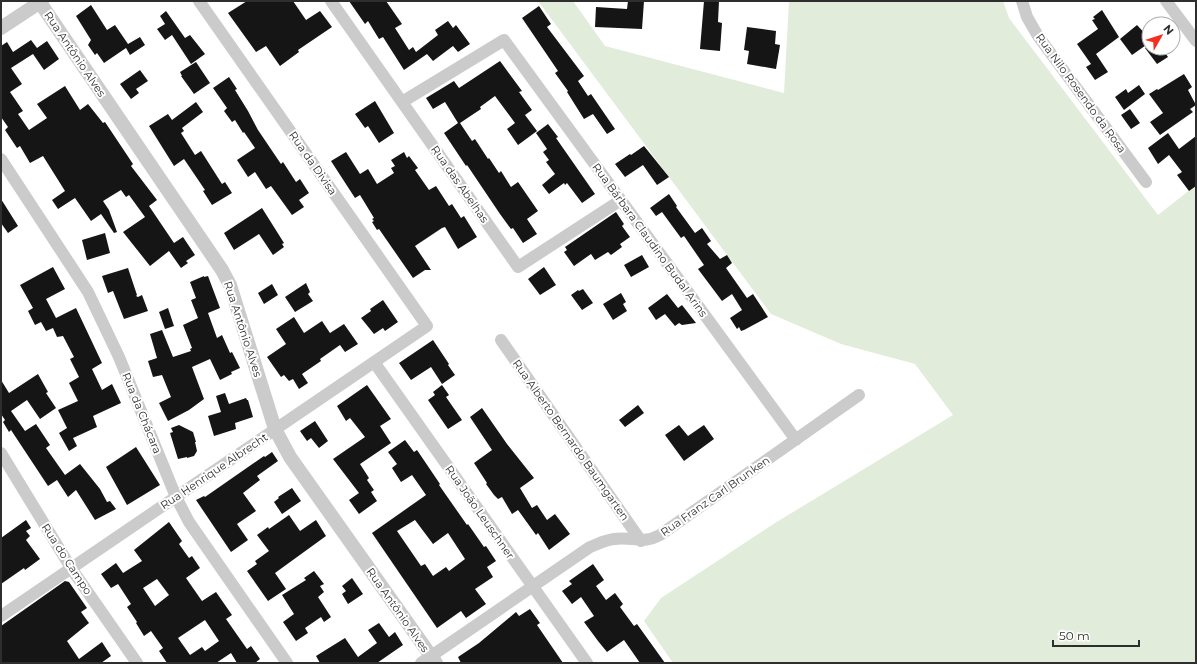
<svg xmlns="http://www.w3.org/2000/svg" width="1197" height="664" font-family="Montserrat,sans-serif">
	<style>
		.green { fill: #e1edda }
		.building { fill: #151515; fill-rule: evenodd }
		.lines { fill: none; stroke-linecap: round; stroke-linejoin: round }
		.minor { stroke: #cbcbcb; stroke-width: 12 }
		.tertiary { stroke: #cbcbcb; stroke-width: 14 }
		.labels { text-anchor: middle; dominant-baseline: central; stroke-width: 4; stroke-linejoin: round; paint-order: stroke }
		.street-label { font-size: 11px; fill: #2e2e2e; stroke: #fff }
	</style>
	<rect width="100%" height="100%" fill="#fff"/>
	<path class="green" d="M538 1H573L605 46 784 93 789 1H1003L1009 18 1158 215 1196 185V663H673L644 621 661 598 775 523 953 415 915 364 841 344 771 314Z"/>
	<path class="building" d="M247 1H293L306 20 320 11 332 27 298 50 299 52 280 66 266 46 256 52 228 13Z
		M349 1H386L402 24 395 28 409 50 413 47 416 52 438 35 435 30 448 21 453 28 456 25 470 44 458 52 453 46 433 61 427 54 404 70 383 37 379 39 368 21 365 24Z
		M628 1H644L642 29 595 27 596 7 627 9Z
		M704 1H719L718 22 722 23 720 51 700 49Z
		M91 5 107 30 115 25 128 44 140 37 145 45 130 55 126 48 104 63 97 53 95 55 88 45 91 40 76 16Z
		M539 6 551 24 547 27 584 76 578 81 588 96 591 94 615 129 607 134 593 114 584 119 567 92 568 91 555 73 558 71 522 18Z
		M1102 10 1119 37 1096 54 1108 72 1095 80 1086 67 1091 64 1077 44 1098 29 1092 20 1095 19 1093 17Z
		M166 11 185 38 190 35 205 54 191 64 172 35 165 40 157 29 165 24 160 16Z
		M1137 25 1149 38V43L1132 55 1120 39Z
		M747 27 776 31 775 44 780 45 776 69 747 64 749 51 744 50Z
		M31 40 37 48 47 41 59 59 44 70 33 54 11 68 22 84 10 92 23 111 18 114 29 130 47 118 37 104 65 86 80 110 88 104 103 123 105 122 133 164 131 166 157 200 149 206 174 243 183 237 195 255 186 261 188 263 181 268 169 251 150 266 123 232 145 217 129 195 126 197 121 190 103 201 109 210 117 232 114 233 101 214 91 221 75 198 58 209 52 200 65 191 43 156 30 163 20 146 17 148 5 130 8 127 1 117V46L7 42 13 52Z
		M1145 48H1174L1166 54 1168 57 1157 64Z
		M500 61 522 91 519 92 532 110 525 115 537 131 518 145 507 129 515 123 495 96 480 107 481 109 460 123 472 141 475 139 488 159 489 158 499 173 501 171 511 187 518 182 538 211 527 219 537 234 523 243 513 228 511 229 500 214 467 165 466 166 444 133 458 123 445 102 433 109 426 98 454 81 459 88Z
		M196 62 210 83 194 94 181 76H182L180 72Z
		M140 70 148 81 136 89 139 93 131 99 120 84Z
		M1184 74 1192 87 1188 90 1196 105 1190 109 1193 112 1160 135 1150 122 1163 113 1149 94 1157 89 1158 90Z
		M229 77 237 89 235 90 248 111 258 130 281 164 283 162 296 182 300 179 309 193 299 200 304 207 292 215 271 186 266 189 255 172 248 177 237 160 255 148 244 132 243 133 235 120 232 122 224 111 227 108 213 88Z
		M1139 85 1145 94 1124 110 1115 97 1126 89 1128 93Z
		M375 101 394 133 379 143 368 126 365 128 355 114Z
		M196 102 203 112 182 128 184 131 181 133 195 155 201 151 222 184 225 182 232 193 212 205 203 191 205 190 184 159 174 166 149 126 168 114 172 120Z
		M1130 109 1140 123 1131 129 1121 115Z
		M548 124 558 137 556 138 595 194 582 203 567 183 565 185 564 183 549 194 542 185 555 174 546 162 549 160 543 152 547 149 536 133Z
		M1168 133 1179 149 1196 136V186L1189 191 1177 175 1182 172 1169 155 1158 164 1148 148Z
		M644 146 669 177 657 185 643 165 625 177 615 164 630 154 631 155Z
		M346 152 360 174 368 169 377 184 394 173 391 168 395 166 391 160 404 152 407 158 409 156 418 168 415 170 429 190 436 186 449 206 452 204 461 218 464 216 477 237 458 249 445 227 442 228 415 246 431 270H425L413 278 379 229 377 230 372 222 374 221 372 219 374 218 360 195 355 198 331 161Z
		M669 194 677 206 676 207 695 233 702 228 711 241 707 244 720 259 727 255 732 263 726 268 747 298 753 294 768 317 744 330 741 331 739 327 737 329 730 318 742 310 732 294 722 301 698 269 704 265 684 236 681 238 662 212 656 216 650 208Z
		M1 199 18 226 8 233 1 223Z
		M262 208 284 243 282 244 284 247 273 255 259 234 234 250 224 233Z
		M616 212 624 224 622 226 630 237 620 244 622 247 611 255 608 252 595 260 591 254 574 266 564 252 567 250 565 247Z
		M105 233 110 253 87 260 82 240Z
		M642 255 649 267 631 277 624 265Z
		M53 267 65 289 46 299 56 318 76 308 102 363 92 369 102 390 112 384 121 403 93 416 97 427 73 438 77 446 69 451 59 433 67 428 58 410 78 401 69 383 79 377 70 359 74 357 63 336 57 337 53 328 46 331 41 322 35 325 28 311 33 308 20 285Z
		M544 267 556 285 540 295 528 279Z
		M128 268 137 295 136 296 138 297 142 295 148 311 124 319 113 291 108 293 102 276Z
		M204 276V277L208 276 220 308 208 313 217 338 222 335 230 353 232 352 240 368 231 372 232 374 220 380 210 359 192 367 204 399 189 410 168 421 159 403 171 397 162 375 153 377 148 361 157 358 150 334 162 330 173 357 191 351 190 349 192 348 183 325 198 318 191 300 196 298 190 282Z
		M306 283 310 292 308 294 313 301 295 312 285 297Z
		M272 284 278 295 264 304 258 293Z
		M583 289 593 303 582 310 571 295 578 290 579 291Z
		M621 293 626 302 623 304 627 311 613 320 603 304Z
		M667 294 678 308 682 305 696 323 682 325 679 323 675 326 665 314 656 320 648 308Z
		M383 300 398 322 385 331 383 328 374 334 361 318 371 311 370 309Z
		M168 308 174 326 165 329 159 312Z
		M294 317 304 333 322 321 330 333 344 324 358 344 345 352 340 345 320 359 321 361 302 374 308 383 299 389 293 379 289 381 284 375 281 377 267 357 286 344 276 329Z
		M433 340 449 364 448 365 455 375 442 384 431 367 411 380 399 363Z
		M38 374 48 392 46 393 56 408 40 419 27 400 11 411 25 431 36 424 50 445 46 448 65 475 80 464 100 489 107 502 110 501 116 509 95 520 76 490 68 497 57 480 48 486 11 430 9 432 3 422 5 420 1 414V380L9 393Z
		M367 385 391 419 380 426 391 443 360 464 369 478 367 480 374 490 371 492 377 501 359 514 349 500 359 493 333 459 365 437 350 418 346 421 337 406Z
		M442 385 449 395 446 397 462 420 448 429 428 400 435 395 433 392Z
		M225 393 229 404 246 398 247 400H248L253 417 235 423 236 429 214 436 208 416 221 412 216 396Z
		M638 405 644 413 625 427 619 420Z
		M482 408 507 444 534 478 520 488 532 508 537 505 547 520 555 514 570 534 549 550 538 533 536 535 518 510 512 514 502 497 498 499 494 495 486 484 487 483 474 463 492 450 470 417Z
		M315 421 328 441 319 448 311 438 307 441 300 431Z
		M179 425 193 432 196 442H195L197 451 194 456 187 458V457L178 459 170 433 173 432 171 428Z
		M679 425 688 436 704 425 714 439 684 461 665 435Z
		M405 440 414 452 417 450 440 484 439 485 467 525 468 524 484 547 486 546 496 561 487 567 493 577 475 589 486 604 466 618 461 611 437 628 372 533 426 495 412 475 401 482 392 468 397 464 388 452ZM415 520 433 544 448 533 465 559 449 571 446 567 433 576 425 564 421 566 397 531Z
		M136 447 160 485 127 505 106 467Z
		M272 452 278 461 257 476 260 480 243 493 256 511 237 524 248 540 231 552 196 500 204 496 205 497 264 456 265 457Z
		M292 488 301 501 282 514 274 502 279 498 278 497Z
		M289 515 300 531 316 520 326 536 275 573 286 589 268 601 247 571 257 564 255 561 269 551 257 535 268 527 269 529Z
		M26 520 31 528 26 531 30 536 26 540 40 559 25 570 24 568 1 584V538Z
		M169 522 182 541 179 544 189 558 192 556 200 568 186 578 202 601 216 592 232 615 226 619 247 649 251 646 260 659 255 663H237L231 653 216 663H167L159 651 163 648 151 631 144 636 136 623 137 622 127 607 131 604 118 584 111 588 101 574 116 563 123 573 142 561 134 550ZM157 579 169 595 155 606 143 588ZM205 620 219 641 205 651 202 647 190 655 178 638Z
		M593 564 604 580 596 586 606 600 615 593 623 604 620 607 634 626 637 624 665 663H640L624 640 607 652 598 641 584 622 594 616 581 597 572 604 562 591 572 584 569 581Z
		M314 571 324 584 320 586 324 592 318 597 331 617 324 622 321 617 305 628 308 633 296 641 283 622 294 614 282 595 306 580 304 578Z
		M352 578 363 594 348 604 342 594 346 591 342 586Z
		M65 581 69 582 87 608 81 612 89 623 67 641 79 659 102 642 111 656 101 663H1V626Z
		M530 609 540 623 537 625 563 663H461L458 657 479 643 516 612 519 616Z
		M379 623 389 637 395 632 403 645 377 663H320L316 656 345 638 358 657 377 643 368 630Z"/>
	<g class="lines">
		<path class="minor" d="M331 1 518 267 621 200
			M1022 1 1027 17 1038 36 1146 182
			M1166 1 1196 41
			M402 102 504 40 796 440
			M1 159 88 292 119 357 176 497 189 522 287 663
			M501 340 641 541
			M374 362 587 663
			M1 453 71 568 137 663
			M1 616 427 326 199 1
			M421 663 590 547C598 544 605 540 614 539 633 536 641 545 660 535L859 395"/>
		<path class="tertiary" d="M39 1 222 270 230 285 275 429 290 457 436 663
			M1 28 42 1"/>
	</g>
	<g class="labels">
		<g class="street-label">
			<text transform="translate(75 54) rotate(56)">Rua Antônio Alves</text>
			<text transform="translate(1081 93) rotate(54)">Rua Nilo Rosendo da Rosa</text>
			<text transform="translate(313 163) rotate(55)">Rua da Divisa</text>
			<text transform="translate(460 184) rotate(55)">Rua das Abelhas</text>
			<text transform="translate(650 240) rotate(54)">Rua Bárbara Claudino Budal Arins</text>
			<text transform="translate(243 329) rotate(72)">Rua Antônio Alves</text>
			<text transform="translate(142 413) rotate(68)">Rua da Chácara</text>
			<text transform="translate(571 440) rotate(55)">Rua Alberto Bernardo Baumgarten</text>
			<text transform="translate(214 471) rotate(-34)">Rua Henrique Albrecht</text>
			<text transform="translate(715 496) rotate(-35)">Rua Franz Carl Brunken</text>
			<text transform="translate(480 512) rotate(55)">Rua João Leuschner</text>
			<text transform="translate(67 559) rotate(57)">Rua do Campo</text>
			<text transform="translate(398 610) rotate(55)">Rua Antônio Alves</text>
		</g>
	</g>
	<rect width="1197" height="664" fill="none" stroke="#2e2e2e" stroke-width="4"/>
	<g transform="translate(1161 36) rotate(51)"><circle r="19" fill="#ffffff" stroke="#ababab"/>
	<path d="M0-3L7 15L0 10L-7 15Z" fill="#f42f21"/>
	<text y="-6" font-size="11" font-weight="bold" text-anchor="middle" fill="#2e2e2e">N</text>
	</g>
	<path d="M1053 640v6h86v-6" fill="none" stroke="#2e2e2e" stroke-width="2"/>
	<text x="1059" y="640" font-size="12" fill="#2e2e2e" stroke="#ffffff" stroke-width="3" paint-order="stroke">50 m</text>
</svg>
